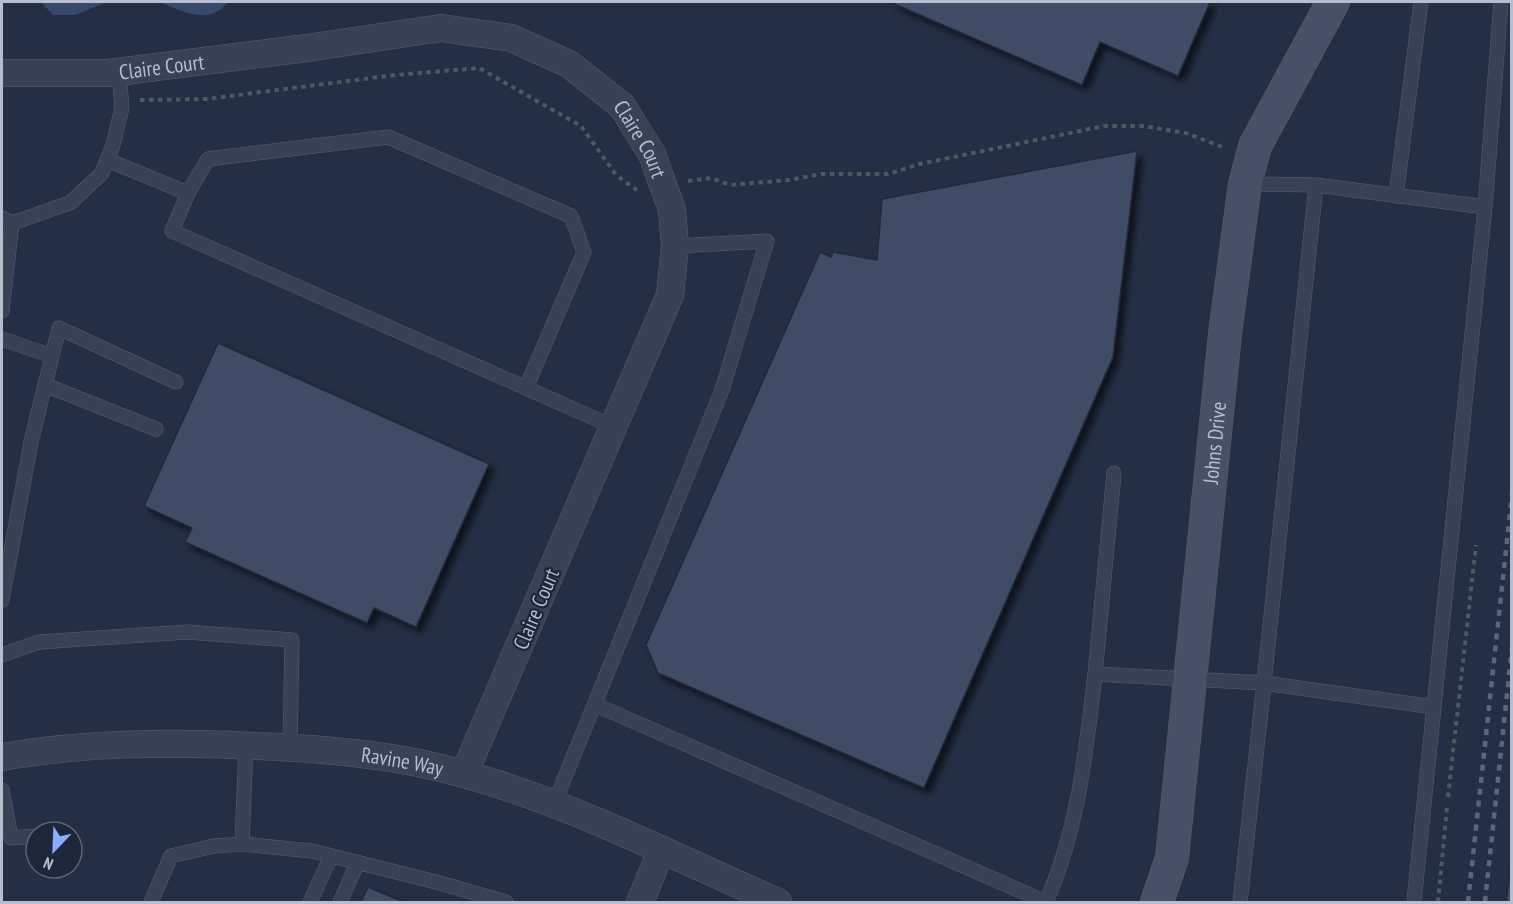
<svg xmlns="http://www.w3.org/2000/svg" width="1513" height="904" font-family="'PT Sans Narrow',sans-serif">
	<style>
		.water { fill: #37496d }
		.building { fill: #404c65; stroke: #20293b; stroke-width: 1.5; filter: url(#shadow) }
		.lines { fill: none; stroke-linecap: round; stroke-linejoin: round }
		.lane-casing { stroke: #545d6e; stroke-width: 15 }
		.street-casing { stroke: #545d6e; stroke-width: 28 }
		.secondary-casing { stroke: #545d6e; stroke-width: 34 }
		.path { stroke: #455c61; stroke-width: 4; stroke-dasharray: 4.5 4.5; stroke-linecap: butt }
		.lane { stroke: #394254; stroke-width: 14 }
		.street { stroke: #394254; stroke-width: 27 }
		.secondary { stroke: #475067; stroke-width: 33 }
		.rail { stroke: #5b657b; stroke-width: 4.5; stroke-dasharray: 6 6; stroke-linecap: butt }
		.labels { text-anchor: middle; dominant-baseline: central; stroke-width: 4.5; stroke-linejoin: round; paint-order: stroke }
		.street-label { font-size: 21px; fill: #b6bdcd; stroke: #1e2739 }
	</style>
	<defs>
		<filter id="shadow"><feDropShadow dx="5.5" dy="5.5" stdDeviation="3" flood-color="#0009"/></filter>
	</defs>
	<rect width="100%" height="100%" fill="#242f45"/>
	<path class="water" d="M41 2H107L75 15H53Z
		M160 2H228C209 26 183 12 160 2Z"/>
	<path class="building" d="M890 2H1210L1178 76 1100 42 1082 85Z
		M1137 151 1113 357 924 788 658 673 646 645 820 252 831 257 833 252 877 260 882 199Z
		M218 343 489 464 416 627 374 608 367 623 185 542 192 528 144 506Z
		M1512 859V902H1506Z
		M368 887 404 902H361Z"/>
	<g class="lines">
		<defs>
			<path id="lane" d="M107 160 188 193 172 231 614 427
				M1246 184 1316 185 1485 207 1414 902
				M1316 185 1264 683 1434 707
				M188 193 208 159 388 137 571 216 584 252 526 388
				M1396 196 1421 2
				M1485 207 1501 2
				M2 218 12 223 70 203 102 173 113 145 122 108 119 72
				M2 311 12 223
				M2 339 52 356
				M45 385 156 429
				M1114 473 1095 674 1264 683 1240 902
				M2 600 31 442 59 328 176 382
				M2 655 39 642 187 632 292 640 290 748
				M596 705 1046 902
				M2 790 11 838 36 836
				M554 804 722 390 767 241 675 246
				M242 844 312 851 436 882 506 902
				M151 902 171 856 214 846 242 844 246 745
				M310 902 331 856
				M340 902 358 862
				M1046 902C1078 830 1086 752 1095 674"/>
			<g id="street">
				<path id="s1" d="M2 73H109L307 48 441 28 511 38 569 64 622 106 652 154 672 210 675 246 670 295 464 774"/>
				<path id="s2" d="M2 757C87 742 172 742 258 746 327 749 398 755 464 774 573 804 676 858 778 902"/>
				<path d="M640 902 661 851"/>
			</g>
			<g id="secondary">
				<path id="s3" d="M1157 902 1172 858 1225 334 1245 184 1255 146 1333 2"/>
			</g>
		</defs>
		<use href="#lane" class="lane-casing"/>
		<use href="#street" class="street-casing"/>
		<use href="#secondary" class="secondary-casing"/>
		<path class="path" d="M140 100 207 99 395 75 479 68 581 126 616 175 637 190
			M688 181 711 178 730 185 789 180 822 174H888L920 164 1104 126H1144L1186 133 1225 148
			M1448 797 1476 545
			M1438 902 1447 808"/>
		<use href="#lane" class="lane"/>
		<use href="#street" class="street"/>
		<use href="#secondary" class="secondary"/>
		<path class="rail" d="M1468 902 1512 494
			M1485 902 1512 647"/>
	</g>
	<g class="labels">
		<g class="street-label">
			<text stroke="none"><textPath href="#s1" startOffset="160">Claire Court</textPath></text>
			<text stroke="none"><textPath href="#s1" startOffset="682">Claire Court</textPath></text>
			<text stroke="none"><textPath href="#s3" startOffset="464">Johns Drive</textPath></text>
			<text transform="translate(536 609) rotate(-67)">Claire Court</text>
			<text stroke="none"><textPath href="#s2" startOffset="402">Ravine Way</textPath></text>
		</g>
	</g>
	<rect width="1513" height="904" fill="none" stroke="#b6bdcd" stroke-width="6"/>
	<g transform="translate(54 850) rotate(203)"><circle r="28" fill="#1e2739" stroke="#5b6374" stroke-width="1.5"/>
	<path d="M0-4.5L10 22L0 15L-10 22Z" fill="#8aadff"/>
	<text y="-9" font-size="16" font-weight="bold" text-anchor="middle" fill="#b6bdcd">N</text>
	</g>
</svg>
